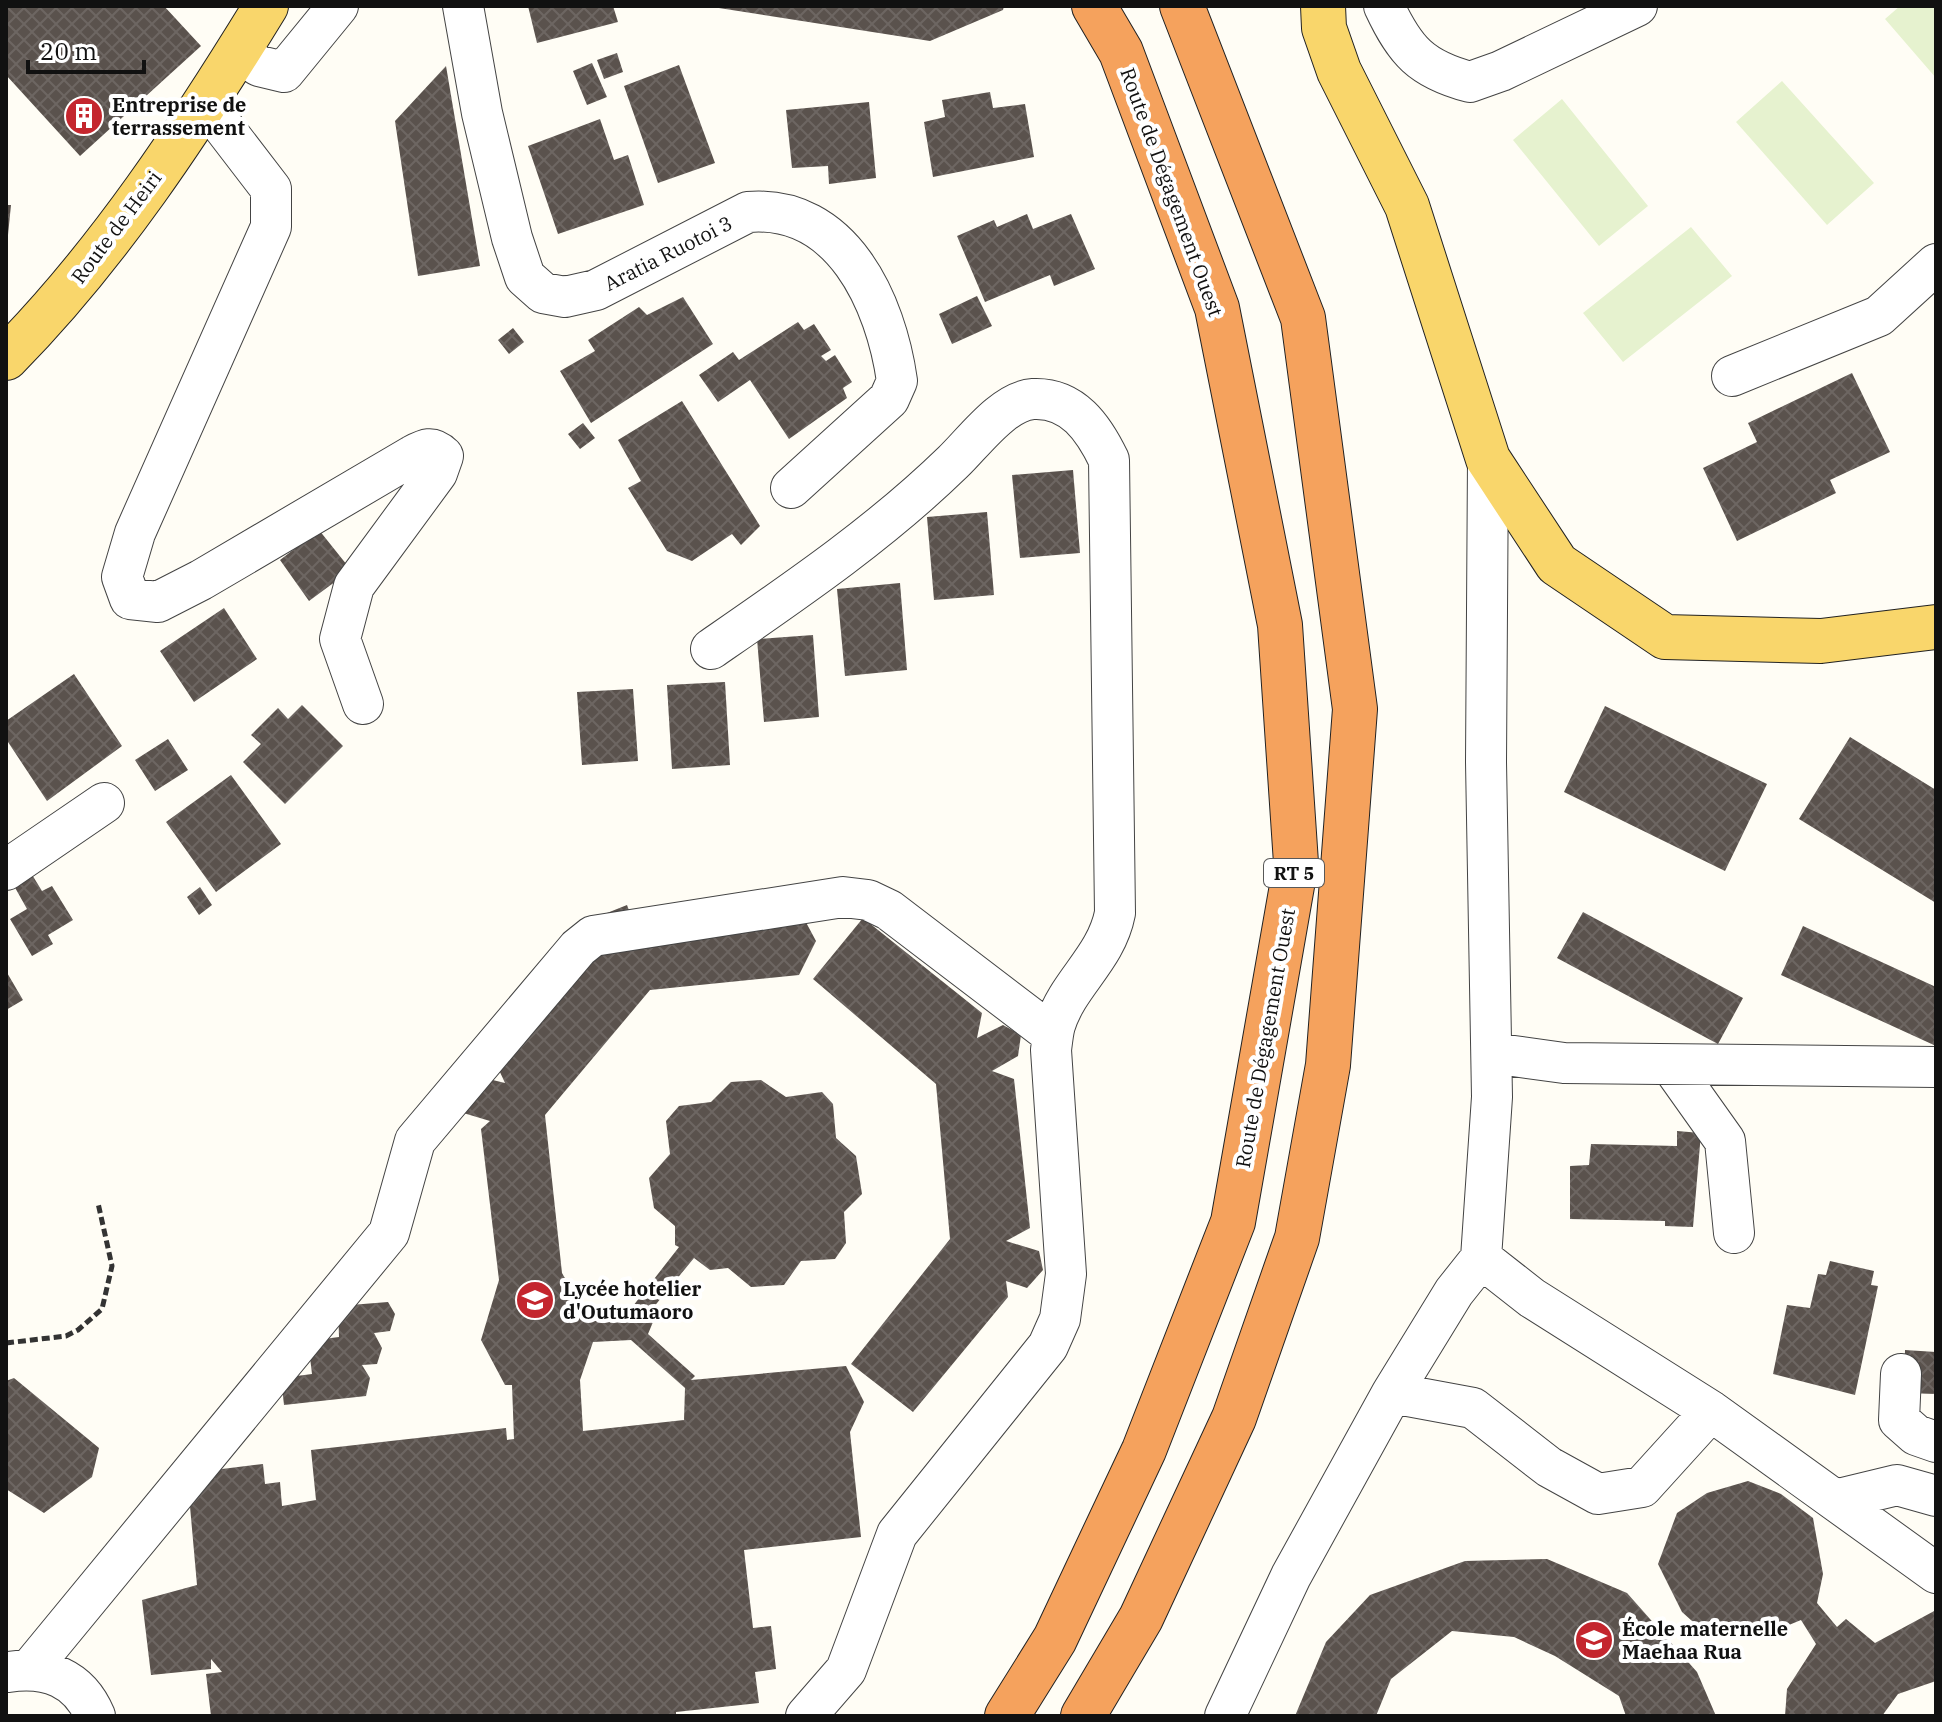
<svg xmlns="http://www.w3.org/2000/svg" width="1942" height="1722" font-family="'IBM Plex Serif',serif">
	<style>
		.pitch { fill: #e6f2cf }
		.building { fill: url(#building-cross-hatch); fill-rule: evenodd }
		.lines { fill: none; stroke-linecap: round; stroke-linejoin: round }
		.minor-casing { stroke: #444; stroke-width: 42 }
		.major-casing { stroke: #222; stroke-width: 46 }
		.highway-casing { stroke: #222; stroke-width: 46 }
		.path { stroke: #333; stroke-width: 5; stroke-dasharray: 8 4; stroke-linecap: butt }
		.minor { stroke: #fff; stroke-width: 40 }
		.major { stroke: #f9d66b; stroke-width: 44 }
		.highway { stroke: #f5a25d; stroke-width: 44 }
		.labels { text-anchor: middle; dominant-baseline: central; stroke-width: 8; stroke-linejoin: round; paint-order: stroke }
		.shield { fill: #fff; stroke: #585858; stroke-width: 2 }
		.shield-label { font-size: 18px; font-weight: bold; fill: #111 }
		.poi-label { font-size: 20px; font-weight: bold; fill: #111; stroke: #fff; text-anchor: start }
		.street-label { font-size: 20px; fill: #111; stroke: #fff }
	</style>
	<defs>
		<pattern id="building-cross-hatch" width="8" height="8" patternUnits="userSpaceOnUse" patternTransform="scale(2)"><rect width="8" height="8" fill="#5a524d"/><path d="M0 0l8 8M0 8l8-8" fill="none" stroke="#6d6662"/></pattern>
	</defs>
	<rect width="100%" height="100%" fill="#fffdf5"/>
	<path class="pitch" d="M1900 6H1936V78L1885 19Z
		M1782 81 1874 183 1827 225 1736 122Z
		M1562 99 1648 206 1599 246 1513 140Z
		M1691 227 1732 276 1623 362 1583 313Z"/>
	<path class="building" d="M6 6H164L201 46 80 156 6 75Z
		M528 6H613L618 22 537 43Z
		M706 6H1004L1003 10 930 41Z
		M617 53 623 72 604 79 597 60Z
		M592 63 607 97 587 105 573 71Z
		M679 65 715 163 658 183 624 86Z
		M446 66 480 266 418 276 395 121Z
		M990 92 993 108 1025 104 1034 157 933 177 924 122 945 117 942 100Z
		M869 102 876 178 829 184 828 166 792 168 786 110Z
		M600 119 614 160 628 155 644 205 558 234 528 146Z
		M6 205H11L8 235H6Z
		M1027 214 1033 229 1071 214 1095 269 1054 286 1050 275 985 302 957 236 994 220 997 227Z
		M977 296 992 326 952 344 939 314Z
		M683 297 713 344 591 423 560 371 595 351 588 340 639 307 647 315Z
		M798 322 804 330 814 324 831 350 821 356 826 361 835 355 852 382 843 388 847 398 789 439 750 380 718 402 699 375 733 352 739 360Z
		M513 328 524 342 509 354 498 340Z
		M1852 373 1890 452 1830 480 1836 493 1737 541 1703 468 1757 442 1748 423Z
		M682 401 760 526 741 545 732 534 692 561 667 551 628 488 641 481 618 440Z
		M583 423 595 438 580 449 568 434Z
		M1073 470 1080 553 1020 558 1012 475Z
		M987 512 994 595 934 600 927 517Z
		M319 530 351 570 309 601 280 560Z
		M900 583 907 670 845 676 837 589Z
		M224 608 257 659 194 702 160 651Z
		M813 635 819 717 764 722 757 639Z
		M74 674 122 746 47 801 6 739V721Z
		M725 682 730 765 672 769 667 685Z
		M633 689 638 761 582 765 577 692Z
		M302 705 343 746 285 804 243 762 261 744 251 735 278 708 288 719Z
		M1605 706 1767 784 1725 871 1564 792Z
		M1850 737 1936 790V903L1799 819Z
		M168 739 188 770 155 791 135 760Z
		M231 775 281 844 216 892 166 822Z
		M31 873 42 891 52 886 73 920 48 935 53 944 32 956 10 919 27 909 13 884Z
		M200 887 212 905 199 915 187 897Z
		M627 905 643 948 801 913 816 941 799 975 650 990 545 1115 562 1273 590 1322 626 1315 679 1247 675 1245V1226L654 1208 649 1178 670 1154 666 1121 679 1106 711 1102 731 1082 761 1080 786 1097 822 1092 833 1104 836 1138 856 1156 862 1194 844 1212 846 1243 835 1259 801 1261 784 1285 751 1287 728 1268 710 1270 694 1258 648 1314 653 1322 648 1334 695 1376 691 1380 846 1366 864 1402 850 1432 861 1537 744 1550 753 1628 771 1626 776 1669 755 1672 759 1703 676 1712V1716H211L206 1674 222 1672 211 1659V1669L151 1675 142 1600 197 1585 189 1495 198 1472 263 1464 265 1484 280 1482 282 1506 316 1500 311 1450 506 1428 507 1440 514 1439 512 1385H505L481 1340 499 1280 481 1129 490 1121 450 1109 460 1072 505 1083 499 1070 592 919ZM631 1340 685 1388 684 1420 583 1431 580 1380 593 1342Z
		M1583 912 1743 998 1718 1044 1557 958Z
		M863 918 982 1013 977 1038 1003 1025 1021 1035 1018 1056 992 1071 1014 1079 1030 1228 1006 1241 1039 1251 1043 1270 1027 1288 1006 1281 1008 1297 913 1412 851 1364 950 1239 936 1084 813 979Z
		M1803 926 1936 987V1046L1781 975Z
		M6 971 23 1000 6 1010Z
		M1677 1131 1701 1133 1693 1227 1665 1226V1221L1570 1219V1166L1589 1165 1591 1144 1677 1146Z
		M1830 1261 1874 1271 1871 1285 1878 1286 1855 1395 1773 1374 1787 1305 1810 1308 1818 1274 1826 1275Z
		M388 1302 395 1314 390 1331 374 1333 382 1348 377 1364 362 1365 370 1378 366 1396 284 1405 281 1378 312 1374 308 1341 339 1337 338 1306Z
		M1905 1350 1936 1352V1394L1904 1393Z
		M14 1378 99 1448 92 1477 44 1513 6 1489V1381Z
		M1748 1481 1781 1494 1813 1518 1823 1574 1817 1603 1837 1627 1846 1619 1875 1643 1936 1610V1681L1898 1694 1882 1716H1785L1787 1689 1816 1644 1801 1620 1755 1639 1711 1638 1682 1612 1658 1564 1677 1513 1707 1493Z
		M1547 1559 1627 1593 1697 1672 1716 1716H1626L1619 1696 1555 1656 1514 1637 1452 1631 1391 1679 1376 1716H1295L1326 1642 1370 1595 1465 1561Z"/>
	<g class="lines">
		<defs>
			<path id="minor" d="M463 6 482 113 512 238 525 277 543 293 565 297 596 290 748 212C842 204 886 302 897 381L889 399 791 488
				M1384 6C1405 51 1421 69 1470 82L1501 71 1637 6
				M237 52 259 66 284 72 338 6
				M205 103 271 189V227L135 533 122 577 130 599 158 602 201 580 412 456C425 449 432 445 443 456L437 473 354 586 340 639 363 704
				M1732 376 1879 316 1936 264
				M711 649C795 591 879 534 953 462 973 443 1003 401 1033 399 1073 397 1094 429 1109 460L1115 913C1106 959 1068 983 1055 1025 1053 1032 1052 1042 1051 1050L1066 1274 1060 1319 1048 1346 897 1534 846 1670 806 1716
				M6 870 104 803
				M1492 1053 1564 1063 1936 1067
				M1671 1065 1725 1141 1734 1233
				M1481 1258 1532 1298 1711 1411 1936 1573
				M1901 1374 1899 1420 1916 1435 1936 1442
				M1392 1393 1473 1408 1549 1467 1598 1494 1642 1487 1711 1411
				M1835 1500 1897 1485 1936 1496
				M31 1668 389 1233 415 1141 578 948 593 936 843 897 868 900 889 910 1053 1035
				M8 1672C47 1666 79 1678 95 1716
				M1225 1716 1291 1576 1392 1393 1454 1292 1481 1258 1492 1097 1486 762 1488 459"/>
			<path id="major" d="M1323 6 1324 28 1339 71 1407 206 1488 459 1557 564 1665 637 1821 641 1936 627
				M6 358C108 255 190 130 266 6"/>
			<path id="highway" d="M1007 1716 1055 1639 1144 1450 1233 1222 1296 863 1280 625 1217 308 1121 52 1094 6
				M1083 1716 1141 1618 1234 1418 1297 1238 1328 1065 1355 709 1303 318 1182 6"/>
		</defs>
		<use href="#minor" class="minor-casing"/>
		<use href="#major" class="major-casing"/>
		<use href="#highway" class="highway-casing"/>
		<path class="path" d="M6 1343 66 1336 78 1330 102 1309 112 1266 98 1203"/>
		<use href="#minor" class="minor"/>
		<use href="#major" class="major"/>
		<use href="#highway" class="highway"/>
	</g>
	<defs>
		<symbol id="building-disc" viewBox="-11 -11 22 22"><circle r="9.5" fill="#c4262e" stroke="#fff"/><path d="M-4-6H4V6H1V3H-1V6H-4ZM-2.5-4.3h1.7v1.8h-1.7ZM.8-4.3h1.7v1.8H.8ZM-2.5-1h1.7V.8h-1.7ZM.8-1h1.7V.8H.8Z" fill="#fff"/></symbol>
		<symbol id="school-disc" viewBox="-11 -11 22 22"><circle r="9.5" fill="#c4262e" stroke="#fff"/><path d="M0-5L7-2L0 1L-7-2ZM-4 1L0 2.5L4 1V4Q0 6-4 4Z" fill="#fff"/></symbol>
	</defs>
	<g fill-rule="evenodd">
		<use href="#building-disc" x="62" y="94" width="44" height="44"/>
		<use href="#school-disc" x="513" y="1278" width="44" height="44"/>
		<use href="#school-disc" x="1572" y="1618" width="44" height="44"/>
	</g>
	<g class="labels">
		<rect class="shield" x="1264" y="859" width="60" height="28" rx="6"/>
		<g class="shield-label">
			<text x="1294" y="873">RT 5</text>
		</g>
		<g class="poi-label">
			<text x="112" y="104">Entreprise de<tspan x="112" dy="23">terrassement</tspan></text>
			<text x="563" y="1288">Lycée hotelier<tspan x="563" dy="23">d'Outumaoro</tspan></text>
			<text x="1622" y="1628">École maternelle<tspan x="1622" dy="23">Maehaa Rua</tspan></text>
		</g>
		<g class="street-label">
			<text transform="translate(1172 192) rotate(70)">Route de Dégagement Ouest</text>
			<text transform="translate(116 227) rotate(-53)">Route de Heiri</text>
			<text transform="translate(668 253) rotate(-27)">Aratia Ruotoi 3</text>
			<text transform="translate(1265 1038) rotate(-80)">Route de Dégagement Ouest</text>
		</g>
	</g>
	<rect width="1942" height="1722" fill="none" stroke="#111111" stroke-width="16"/>
	<path d="M28 60v12h116v-12" fill="none" stroke="#111111" stroke-width="4"/>
	<text x="40" y="60" font-size="24" fill="#111111" stroke="#ffffff" stroke-width="6" paint-order="stroke">20 m</text>
</svg>
